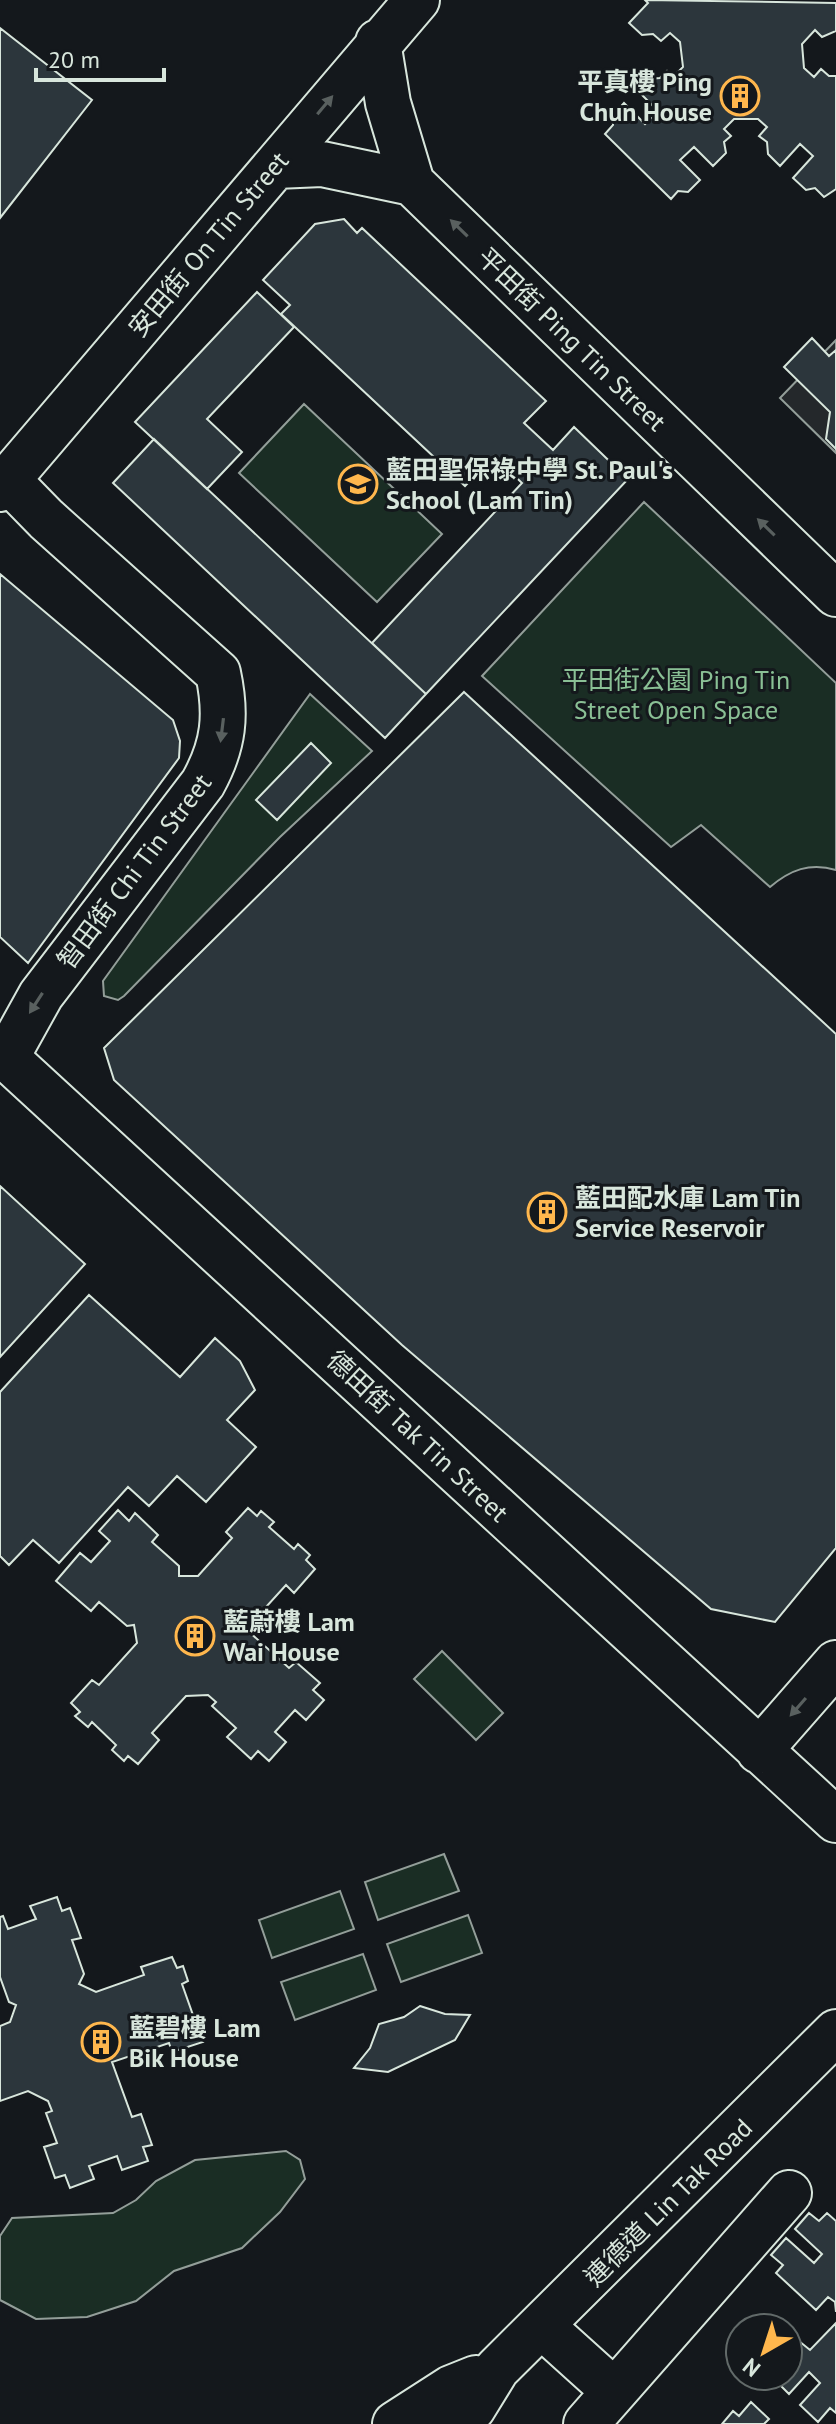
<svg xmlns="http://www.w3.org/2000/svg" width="836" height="2424" font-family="'PT Sans','Noto Sans TC',sans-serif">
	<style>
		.green { fill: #1a2d24; stroke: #939e99; stroke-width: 2 }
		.parking { fill: #24282b; stroke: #939e99; stroke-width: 2 }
		.building { fill: #2c363c; stroke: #d8e6dc; stroke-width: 2 }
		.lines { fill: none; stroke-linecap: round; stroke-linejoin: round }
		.minor-casing { stroke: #d8e6dc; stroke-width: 48 }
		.minor { stroke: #14181c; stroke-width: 44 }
		.oneway { fill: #59605f }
		.labels { text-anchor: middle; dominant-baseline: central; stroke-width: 6; stroke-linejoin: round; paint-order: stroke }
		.poi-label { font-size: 26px; font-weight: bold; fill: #d8e6dc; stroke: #14181c; text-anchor: start }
		.street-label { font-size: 26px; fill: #d8e6dc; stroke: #14181c }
		.park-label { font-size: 26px; fill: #8ac095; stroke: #14181c }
	</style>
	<rect width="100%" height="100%" fill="#14181c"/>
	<path class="green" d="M304 404 442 534 377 602 239 473Z
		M644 502 836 683V870C810 862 790 870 770 887L701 825 671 847 482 676Z
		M310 694 372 751 280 837 124 996 118 1000 104 996 103 981Z
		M442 1651 503 1713 476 1740 414 1679Z
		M444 1854 459 1891 378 1920 365 1882Z
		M340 1891 354 1929 272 1958 259 1920Z
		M468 1915 482 1953 401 1982 387 1944Z
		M363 1954 376 1990 295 2020 281 1982Z
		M286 2151 300 2160 305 2179 280 2212 242 2248 174 2271 136 2301 87 2317 36 2319 0 2300V2236L12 2218 113 2213 136 2200 156 2181 195 2160Z"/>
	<path class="parking" d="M836 340V453L780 398Z"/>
	<path class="building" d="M645 0 836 3V31L822 37 815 30 802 44 804 68 814 77 821 69 829 76H836V189L824 197 815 188 806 190 793 178 813 156 800 144 780 166 768 154 767 142 759 136 767 127 758 119H734L724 129 731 136 724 142 726 153 713 166 694 147 680 160 700 180 688 192 678 191 671 199 605 134 613 125 612 116 624 103 645 124 658 111 637 90 647 79 660 78 667 71 673 77 683 67 680 42 670 33 661 41 653 34 642 35 629 23 648 3Z
		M0 28 92 100 0 218Z
		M344 219 357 233 362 228 546 401 524 423 553 450 574 427 628 479 426 694 372 643 522 483 494 456 465 486 281 314 290 305 263 280 315 224Z
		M257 292 294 327 207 419 242 452 207 489 135 422Z
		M812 338 829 356 836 350V449L826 439 830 412 784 367Z
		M154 439 426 694 385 738 113 483Z
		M0 574 173 720 180 741 179 758 28 963 0 937Z
		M464 692 836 1034V1548L775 1622 711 1609 402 1345 114 1080 104 1048Z
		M311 743 331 763 277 820 256 800Z
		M0 1186 85 1264 0 1357Z
		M89 1295 180 1377 215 1338 240 1361 255 1390 227 1420 256 1447 206 1502 177 1476 149 1506 128 1487 59 1563 33 1540 9 1565 0 1556V1392Z
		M248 1508 257 1516 261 1511 274 1522 269 1527 294 1549 298 1544 310 1555 306 1560 315 1569 294 1593 286 1585 246 1629 289 1668 296 1662 320 1683 313 1690 324 1700 306 1720 295 1710 275 1732 286 1742 269 1761 258 1751 251 1759 227 1737 236 1728 212 1706 216 1702 208 1695 186 1696 152 1733 159 1740 138 1764 128 1756 124 1761 112 1750 116 1745 92 1722 88 1727 75 1716 80 1712 71 1703 92 1680 99 1685 137 1643 134 1625 127 1626 99 1602 91 1611 56 1581 80 1553 91 1562 110 1541 99 1531 118 1510 129 1521 135 1513 158 1535 152 1542 179 1566V1576H198L232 1538 226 1532Z
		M57 1897 62 1911 70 1908 81 1938 72 1940 84 1974 79 1984 96 1992 144 1975 141 1967 172 1957 177 1968 183 1966 188 1981 182 1984 193 2015 199 2013 205 2028 198 2030 203 2042 172 2052 169 2043 112 2062 132 2117 141 2114 152 2145 143 2147 148 2161 122 2170 117 2156 89 2166 94 2179 70 2188 65 2175 55 2178 44 2147 57 2143 46 2113 52 2111 48 2101 28 2091 0 2101V2026L10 2022 16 2005 9 2002 0 1977V1917L3 1916 8 1929 36 1919 30 1906Z
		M420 2006 445 2014 470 2015 455 2040 388 2072 354 2068 370 2048 379 2024 404 2017Z
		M809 2213 819 2221 827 2213 836 2221V2312L835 2302 828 2297 816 2310 776 2273 783 2265 771 2255 786 2238 814 2263 822 2254 795 2229Z
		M836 2323V2413L830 2408 818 2422 800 2405 820 2383 809 2372 789 2394 775 2380 778 2376H788V2353L799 2341 810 2350Z
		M751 2402 769 2419 764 2424H722L733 2411 739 2416Z"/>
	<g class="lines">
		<defs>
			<path id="minor" d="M378 42 388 103 412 183 836 594
				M276 166 322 164 412 183
				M0 489 417 0
				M0 1052 836 1820
				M6 1058 41 995 203 783C224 745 227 715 218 673L46 519 7 479
				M759 1751 836 1663
				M543 2327 614 2391
				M395 2424 451 2388 476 2378
				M449 2424 473 2408 497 2369 836 2032
				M586 2424 789 2193"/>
		</defs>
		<use href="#minor" class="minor-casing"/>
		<use href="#minor" class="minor"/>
	</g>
	<defs><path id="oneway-solid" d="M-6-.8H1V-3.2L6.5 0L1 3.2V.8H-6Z" transform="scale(2)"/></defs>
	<g class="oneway">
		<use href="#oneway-solid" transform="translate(325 105) rotate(-50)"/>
		<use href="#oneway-solid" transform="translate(459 228) rotate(-136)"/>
		<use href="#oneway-solid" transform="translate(766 527) rotate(-136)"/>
		<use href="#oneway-solid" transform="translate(222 730) rotate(97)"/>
		<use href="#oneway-solid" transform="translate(36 1003) rotate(123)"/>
		<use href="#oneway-solid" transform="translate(798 1707) rotate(131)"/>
	</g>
	<defs>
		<symbol id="building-ring" viewBox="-11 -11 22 22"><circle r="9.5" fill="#14181c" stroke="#ffb74d" stroke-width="1.5"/><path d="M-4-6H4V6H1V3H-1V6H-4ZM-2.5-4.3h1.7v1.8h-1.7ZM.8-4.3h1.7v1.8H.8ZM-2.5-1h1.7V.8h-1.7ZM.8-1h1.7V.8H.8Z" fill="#ffb74d"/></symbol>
		<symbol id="school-ring" viewBox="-11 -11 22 22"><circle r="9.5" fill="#14181c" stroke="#ffb74d" stroke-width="1.5"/><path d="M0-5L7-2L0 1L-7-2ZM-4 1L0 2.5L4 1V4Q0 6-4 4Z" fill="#ffb74d"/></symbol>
	</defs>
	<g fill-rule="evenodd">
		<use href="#building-ring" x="718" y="74" width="44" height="44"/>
		<use href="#school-ring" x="336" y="462" width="44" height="44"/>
		<use href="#building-ring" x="525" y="1190" width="44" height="44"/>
		<use href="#building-ring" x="173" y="1614" width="44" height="44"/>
		<use href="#building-ring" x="79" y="2020" width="44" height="44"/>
	</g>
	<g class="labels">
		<g class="poi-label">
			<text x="712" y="81" text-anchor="end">平真樓 Ping<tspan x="712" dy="30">Chun House</tspan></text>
			<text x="386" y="469">藍田聖保祿中學 St. Paul's<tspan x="386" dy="30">School (Lam Tin)</tspan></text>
			<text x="575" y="1197">藍田配水庫 Lam Tin<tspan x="575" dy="30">Service Reservoir</tspan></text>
			<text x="223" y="1621">藍蔚樓 Lam<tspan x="223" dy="30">Wai House</tspan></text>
			<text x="129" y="2027">藍碧樓 Lam<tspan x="129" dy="30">Bik House</tspan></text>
		</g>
		<g class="street-label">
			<text transform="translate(208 244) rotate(-50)">安田街 On Tin Street</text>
			<text transform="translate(572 339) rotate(44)">平田街 Ping Tin Street</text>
			<text transform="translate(134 871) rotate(-53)">智田街 Chi Tin Street</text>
			<text transform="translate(418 1436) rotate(43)">德田街 Tak Tin Street</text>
			<text transform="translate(668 2202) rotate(-45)">連德道 Lin Tak Road</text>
		</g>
		<g class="park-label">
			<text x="676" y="679">平田街公園 Ping Tin<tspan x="676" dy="30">Street Open Space</tspan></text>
		</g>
	</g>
	<g transform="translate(764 2352) rotate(219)"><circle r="38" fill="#14181c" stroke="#626a69" stroke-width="2"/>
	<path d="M0-6L14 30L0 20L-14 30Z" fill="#ffb74d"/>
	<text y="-12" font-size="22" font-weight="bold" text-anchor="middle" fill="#d8e6dc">N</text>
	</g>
	<path d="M36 68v12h128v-12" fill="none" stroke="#d8e6dc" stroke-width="4"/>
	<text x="48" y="68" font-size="24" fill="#d8e6dc" stroke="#14181c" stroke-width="6" paint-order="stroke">20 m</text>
</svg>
